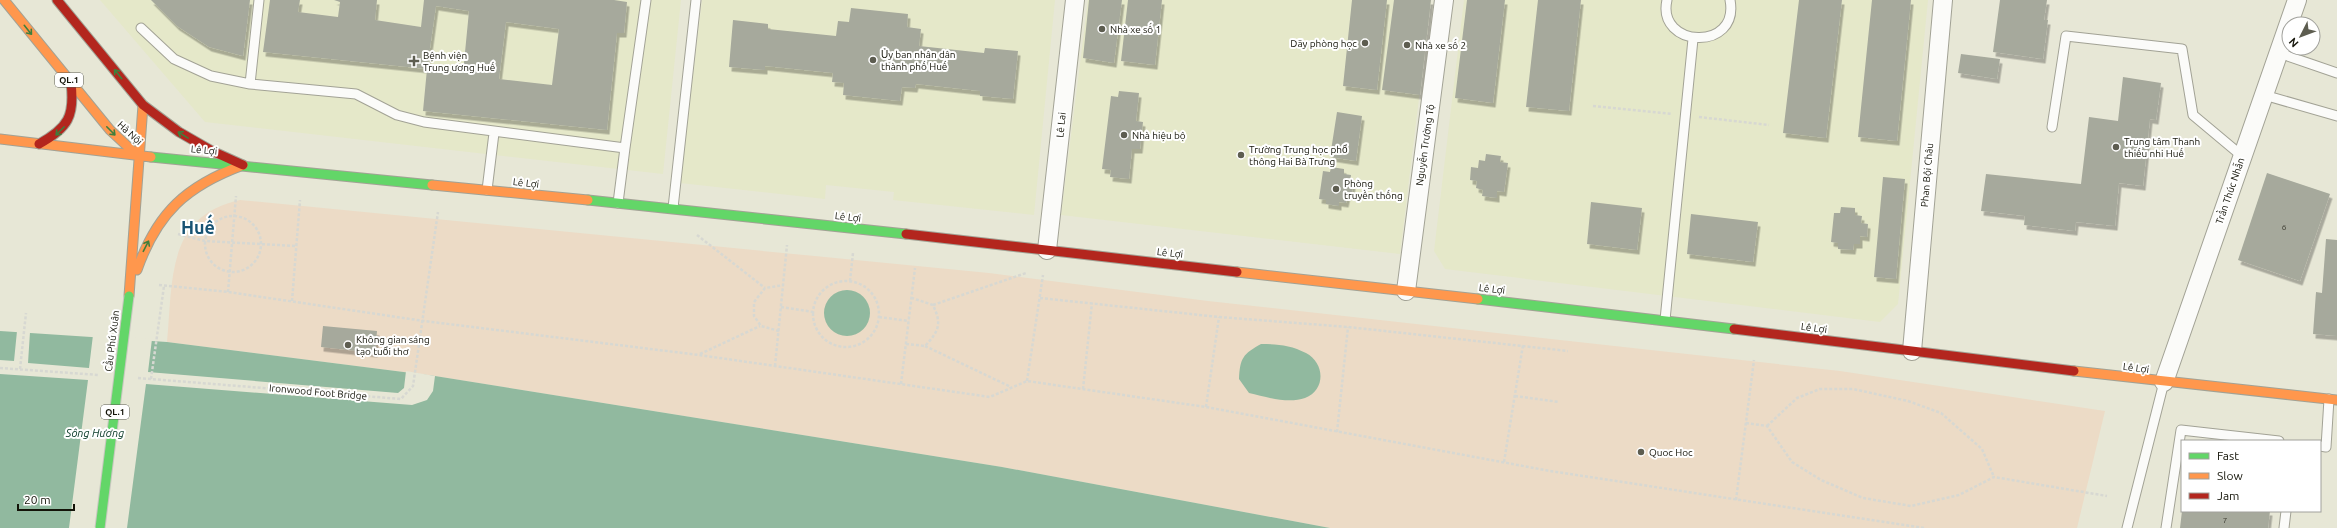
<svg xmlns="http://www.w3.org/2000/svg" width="2337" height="528" font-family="Ubuntu,sans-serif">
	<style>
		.built { fill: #e5e8c9 }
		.green { fill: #ecdbc6 }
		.water { fill: #91b99f }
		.pier { fill: #e7e7d6 }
		.building { fill: #a6a99c; fill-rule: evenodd; filter: url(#shadow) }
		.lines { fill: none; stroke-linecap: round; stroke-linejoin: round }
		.lane-casing { stroke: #a2a295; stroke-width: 11 }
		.street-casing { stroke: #a2a295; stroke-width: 20 }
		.fast-casing { stroke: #a2a295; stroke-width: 11 }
		.slow-casing { stroke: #a2a295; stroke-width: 11 }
		.jam-casing { stroke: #a2a295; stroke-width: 11 }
		.path { stroke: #d7d8d2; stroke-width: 2.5; stroke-dasharray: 3 2; stroke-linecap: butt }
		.lane { stroke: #fbfbf9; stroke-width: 9 }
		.street { stroke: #fbfbf9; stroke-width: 18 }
		.fast { stroke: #63d668; stroke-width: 9 }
		.slow { stroke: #ff974d; stroke-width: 9 }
		.jam { stroke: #b3261e; stroke-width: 9 }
		.fast-bridge-casing { stroke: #c7c7bf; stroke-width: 11; stroke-linecap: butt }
		.fast-bridge { stroke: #63d668; stroke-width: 9 }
		.oneway { stroke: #3f7e3d }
		.poi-dot { fill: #5d5d50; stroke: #fff; stroke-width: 1.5 }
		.labels { text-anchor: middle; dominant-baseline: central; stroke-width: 4; stroke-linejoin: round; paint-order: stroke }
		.number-label { font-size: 8px; fill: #38382d }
		.shield { fill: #fff; stroke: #5a5a52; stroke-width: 1 }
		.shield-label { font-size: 9px; font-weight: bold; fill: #131308 }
		.poi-label { font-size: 10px; fill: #131308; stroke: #fff; text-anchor: start }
		.street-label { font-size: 10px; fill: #131308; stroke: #fff }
		.water-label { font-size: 11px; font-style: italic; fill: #023421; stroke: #fff }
		.town-label { font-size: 18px; font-weight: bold; fill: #185373; stroke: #fff }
	</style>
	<defs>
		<filter id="shadow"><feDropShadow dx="2.5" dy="4.5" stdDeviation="0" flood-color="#0004"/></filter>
	</defs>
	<rect width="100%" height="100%" fill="#e7e7d6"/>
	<path class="built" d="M100 0H681L663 174 205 122Z
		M702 0H1055L1034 215 893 200 894 192 826 185 825 199 680 183Z
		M1088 0H1431L1400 254 1061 215Z
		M1464 0H1928L1898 304 1880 322 1445 269 1434 251Z"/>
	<path class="green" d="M240 200 989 273 1208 301 1840 371 2105 411 2077 528H1330L1002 467 435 376 167 342C173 280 166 216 240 200Z"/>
	<path class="water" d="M824 313a23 23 0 1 1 46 0a23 23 0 1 1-46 0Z
		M0 331 167 342 435 376 1002 467 1330 528H0Z
		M1261 344C1277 344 1291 345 1306 353 1325 363 1326 390 1305 398 1288 404 1266 397 1249 393L1239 379C1240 358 1243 354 1261 344Z"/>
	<path class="pier" d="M17 331 30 332 28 363 89 368 93 335 152 339 148 372 398 393 404 388 406 371 435 376 433 391 427 400 412 405 146 384 127 528H69L88 380 0 374V360L14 361Z"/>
	<path class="building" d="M151 0H250L243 56 209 47 177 26Z
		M270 0H300L298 12 338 17 340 2 334 0H377L375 20 421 27 424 0H614L627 2 624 33H617L607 130 423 111 427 69 463 73 469 11 436 6 427 69 263 52ZM506 22 559 29 552 85 499 79Z
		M1089 0H1122L1114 63 1083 58Z
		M1128 0H1162L1155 65 1121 61Z
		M1352 0H1387L1377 90 1343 86Z
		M1394 0H1431L1420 95 1382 90Z
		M1467 0H1505L1493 103 1455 98Z
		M1538 0H1581L1569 111 1526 107Z
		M1799 0H1842L1826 138 1783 133Z
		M1872 0H1911L1897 141 1858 137Z
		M2000 0H2047L2044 20H2048L2043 59 1993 52Z
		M851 8 908 14 907 27 921 29 919 46 984 53 985 48 1018 51 1013 99 980 96V91L916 84 915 88 902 87 900 101 843 95 844 83 832 82 833 73 765 66V70L729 67 733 20 768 24V29L836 36 838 21 849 22Z
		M1961 54 2000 59 1997 79 1958 73Z
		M2123 77 2161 83 2156 120 2150 119 2143 186 2119 183 2115 226 2076 222 2075 231 2024 225 2025 216 1981 211 1986 174 2081 184 2089 117 2118 121Z
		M1119 91 1139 93 1136 121 1143 122 1140 149H1132L1129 179 1110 177 1111 170 1102 169 1111 96 1118 97Z
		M1337 112 1362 116 1356 161 1330 157Z
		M1486 154 1501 156 1500 162 1508 163 1504 192 1497 191V198L1482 196 1483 190 1476 188 1477 181 1470 180 1471 167 1478 168 1479 160 1485 161Z
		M1331 167 1344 169V174L1351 175 1350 183H1353L1352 194H1348L1346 203 1339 202V206L1326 204V200L1319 199 1323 171 1330 172Z
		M2267 173 2330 194 2300 281 2238 260Z
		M1883 177 1905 179 1896 279 1874 277Z
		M1591 202 1642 208 1637 250 1587 244Z
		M1841 207 1855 208V215L1862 216 1861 223 1868 224 1867 237 1860 236V244H1854L1853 250 1838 249V243L1831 242 1834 213H1840Z
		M1691 214 1758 222 1753 262 1687 254Z
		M2326 239 2337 240V336L2313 334 2316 292 2322 293Z
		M323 326 377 331 375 353 321 347Z
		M2182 511H2270L2268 528H2180Z"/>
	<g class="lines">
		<defs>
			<path id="lane" d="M1667 0C1656 48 1740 52 1730 0
				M141 28 174 59 211 76 250 84 356 94 397 115 424 122 625 148 646 0
				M2279 53 2337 73
				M250 84 259 0
				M2264 95 2337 116
				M2052 127 2066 36 2182 49 2193 115 2242 156
				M487 190 494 133
				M618 203 625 148
				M673 208 696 0
				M1665 320 1693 39
				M2320 446 2326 447 2329 399
				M2127 528 2164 382
				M2166 528 2181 430 2279 441
				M2284 528 2286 511"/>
			<path id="street" d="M1047 250 1075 0
				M1406 291 1444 0
				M1912 351 1943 0
				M2164 382 2297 0"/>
			<path id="fast" d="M151 157 432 185
				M588 200 906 234
				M1478 299 1734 329"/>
			<path id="slow" d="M4 0 110 130 138 156
				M0 139 151 157
				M432 185 588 200
				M137 270C157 213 186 186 243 165
				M1237 272 1478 299
				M129 296 143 105
				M2074 371 2337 400"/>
			<path id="jam" d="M57 0 143 105 179 132 212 151 243 165
				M39 144C68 128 75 116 71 83
				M906 234 1237 272
				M1734 329 2074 371"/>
		</defs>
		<use href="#lane" class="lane-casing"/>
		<use href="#street" class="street-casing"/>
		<use href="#fast" class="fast-casing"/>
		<use href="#slow" class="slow-casing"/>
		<use href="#jam" class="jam-casing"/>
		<path class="path" d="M1593 106 1672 114
			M1699 117 1769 125
			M205 244a28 28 0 1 1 56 0a28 28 0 1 1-56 0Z
			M178 234 205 241 296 246
			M697 235 765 288
			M813 314a33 33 0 1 1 66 0a33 33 0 1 1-66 0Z
			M850 281 853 253
			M159 285 228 292 424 321 699 355 990 397 1027 381 1206 407 1550 471 1924 528
			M228 292 236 196
			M1040 298 1219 317 1348 327 1568 351
			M292 301 300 200
			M933 305 1026 273
			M781 307 813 312
			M879 317 909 321
			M779 331 761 326 754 316V302L765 288 784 285
			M906 344 925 346C939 331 942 324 933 305L912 298
			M925 346 1011 387
			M700 354 760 326
			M775 366 787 245
			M0 368 99 375
			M20 369 26 313
			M138 378 401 399 413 386 438 212
			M151 379 164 286
			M1027 381 1043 275
			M901 384 915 268
			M1083 389 1092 303
			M1515 396 1559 402
			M1206 407 1219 317
			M1746 423 1767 426 1792 462 1821 480 1863 498 1911 506 1959 495 1994 477 2107 496
			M1767 426 1797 398 1820 389H1853L1908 401 1941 413 1982 449 1994 477
			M1337 432 1348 327
			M1504 462 1523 345
			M1736 500 1754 360"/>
		<use href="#lane" class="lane"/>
		<use href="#street" class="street"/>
		<use href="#fast" class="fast"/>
		<use href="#slow" class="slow"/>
		<use href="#jam" class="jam"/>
		<defs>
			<path id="fast-bridge" d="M100 528 129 296"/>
		</defs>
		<use href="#fast-bridge" class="fast-bridge-casing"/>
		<use href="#fast-bridge" class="fast-bridge"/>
	</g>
	<defs><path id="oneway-shaft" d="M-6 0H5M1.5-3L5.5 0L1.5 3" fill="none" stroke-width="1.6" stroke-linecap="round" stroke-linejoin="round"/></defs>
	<g class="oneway">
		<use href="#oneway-shaft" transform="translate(28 30) rotate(51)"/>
		<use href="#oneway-shaft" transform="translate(118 74) rotate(-129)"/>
		<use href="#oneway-shaft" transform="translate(60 131) rotate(135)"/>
		<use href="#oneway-shaft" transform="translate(111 131) rotate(45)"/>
		<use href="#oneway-shaft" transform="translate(183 135) rotate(-149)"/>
		<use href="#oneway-shaft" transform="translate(146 246) rotate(-63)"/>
	</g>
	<g class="poi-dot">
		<circle cx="1102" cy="29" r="4"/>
		<circle cx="1365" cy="43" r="4"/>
		<circle cx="1407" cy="45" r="4"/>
		<circle cx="873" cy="60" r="4"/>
		<path d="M412 55h4v4h4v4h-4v4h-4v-4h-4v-4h4z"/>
		<circle cx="1124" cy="135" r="4"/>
		<circle cx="2116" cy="147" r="4"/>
		<circle cx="1241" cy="155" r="4"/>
		<circle cx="1336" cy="189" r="4"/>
		<circle cx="348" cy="345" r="4"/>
		<circle cx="1641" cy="452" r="4"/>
	</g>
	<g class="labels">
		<g class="number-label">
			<text x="2284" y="227">6</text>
			<text x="2225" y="520">7</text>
		</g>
		<g class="shield">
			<rect x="55" y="73" width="28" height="14" rx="3"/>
			<rect x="101" y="405" width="28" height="14" rx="3"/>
		</g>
		<g class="shield-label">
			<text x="69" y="80">QL.1</text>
			<text x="115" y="412">QL.1</text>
		</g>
		<g class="poi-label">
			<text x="1110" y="29">Nhà xe số 1</text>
			<text x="1357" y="43" text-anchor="end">Dãy phòng học</text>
			<text x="1415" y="45">Nhà xe số 2</text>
			<text x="881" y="54">Ủy ban nhân dân<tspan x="881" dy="12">thành phố Huế</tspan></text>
			<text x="423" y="55">Bệnh viện<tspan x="423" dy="12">Trung ương Huế</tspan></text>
			<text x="1132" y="135">Nhà hiệu bộ</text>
			<text x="2124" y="141">Trung tâm Thanh<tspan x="2124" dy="12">thiếu nhi Huế</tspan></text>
			<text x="1249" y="149">Trường Trung học phổ<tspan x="1249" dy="12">thông Hai Bà Trưng</tspan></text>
			<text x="1344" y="183">Phòng<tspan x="1344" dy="12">truyền thống</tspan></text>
			<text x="356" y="339">Không gian sáng<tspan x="356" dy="12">tạo tuổi thơ</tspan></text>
			<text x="1649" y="452">Quoc Hoc</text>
		</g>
		<g class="street-label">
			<text transform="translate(1061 125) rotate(-84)">Lê Lai</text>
			<text transform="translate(130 133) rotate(43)">Hà Nội</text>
			<text transform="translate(1425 145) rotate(-82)">Nguyễn Trường Tộ</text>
			<text transform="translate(204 150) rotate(5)">Lê Lợi</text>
			<text transform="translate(1927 175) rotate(-85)">Phan Bội Châu</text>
			<text transform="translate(526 183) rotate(6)">Lê Lợi</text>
			<text transform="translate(2230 191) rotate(-71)">Trần Thúc Nhẫn</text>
			<text transform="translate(848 217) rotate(6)">Lê Lợi</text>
			<text transform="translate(1170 253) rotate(6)">Lê Lợi</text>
			<text transform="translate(1492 289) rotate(6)">Lê Lợi</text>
			<text transform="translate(1814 328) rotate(7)">Lê Lợi</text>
			<text transform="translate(112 341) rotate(-83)">Cầu Phú Xuân</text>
			<text transform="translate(2136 368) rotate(7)">Lê Lợi</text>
			<text transform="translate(318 392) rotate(5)">Ironwood Foot Bridge</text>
		</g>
		<g class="water-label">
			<text x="95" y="433">Sông Hương</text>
		</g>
		<g class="town-label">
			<text x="198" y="227">Huế</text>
		</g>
	</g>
	<rect x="2181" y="440" width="140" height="72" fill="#ffffff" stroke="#a1a19c"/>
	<rect x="2189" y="453" width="20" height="6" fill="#63d668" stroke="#a1a19c"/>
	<text x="2217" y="460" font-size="12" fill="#131308">Fast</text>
	<rect x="2189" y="473" width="20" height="6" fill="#ff974d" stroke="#a1a19c"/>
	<text x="2217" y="480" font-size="12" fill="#131308">Slow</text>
	<rect x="2189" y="493" width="20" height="6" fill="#b3261e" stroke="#a1a19c"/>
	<text x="2217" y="500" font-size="12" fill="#131308">Jam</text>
	<g transform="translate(2301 36) rotate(228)"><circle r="19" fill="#ffffff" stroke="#a1a19c"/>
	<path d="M0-3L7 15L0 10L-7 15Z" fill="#5d5d50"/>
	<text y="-6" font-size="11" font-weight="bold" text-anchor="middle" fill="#131308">N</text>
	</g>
	<path d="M18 504v6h56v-6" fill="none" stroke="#131308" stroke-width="2"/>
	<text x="24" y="504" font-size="12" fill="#131308" stroke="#ffffff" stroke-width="3" paint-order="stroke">20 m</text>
</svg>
